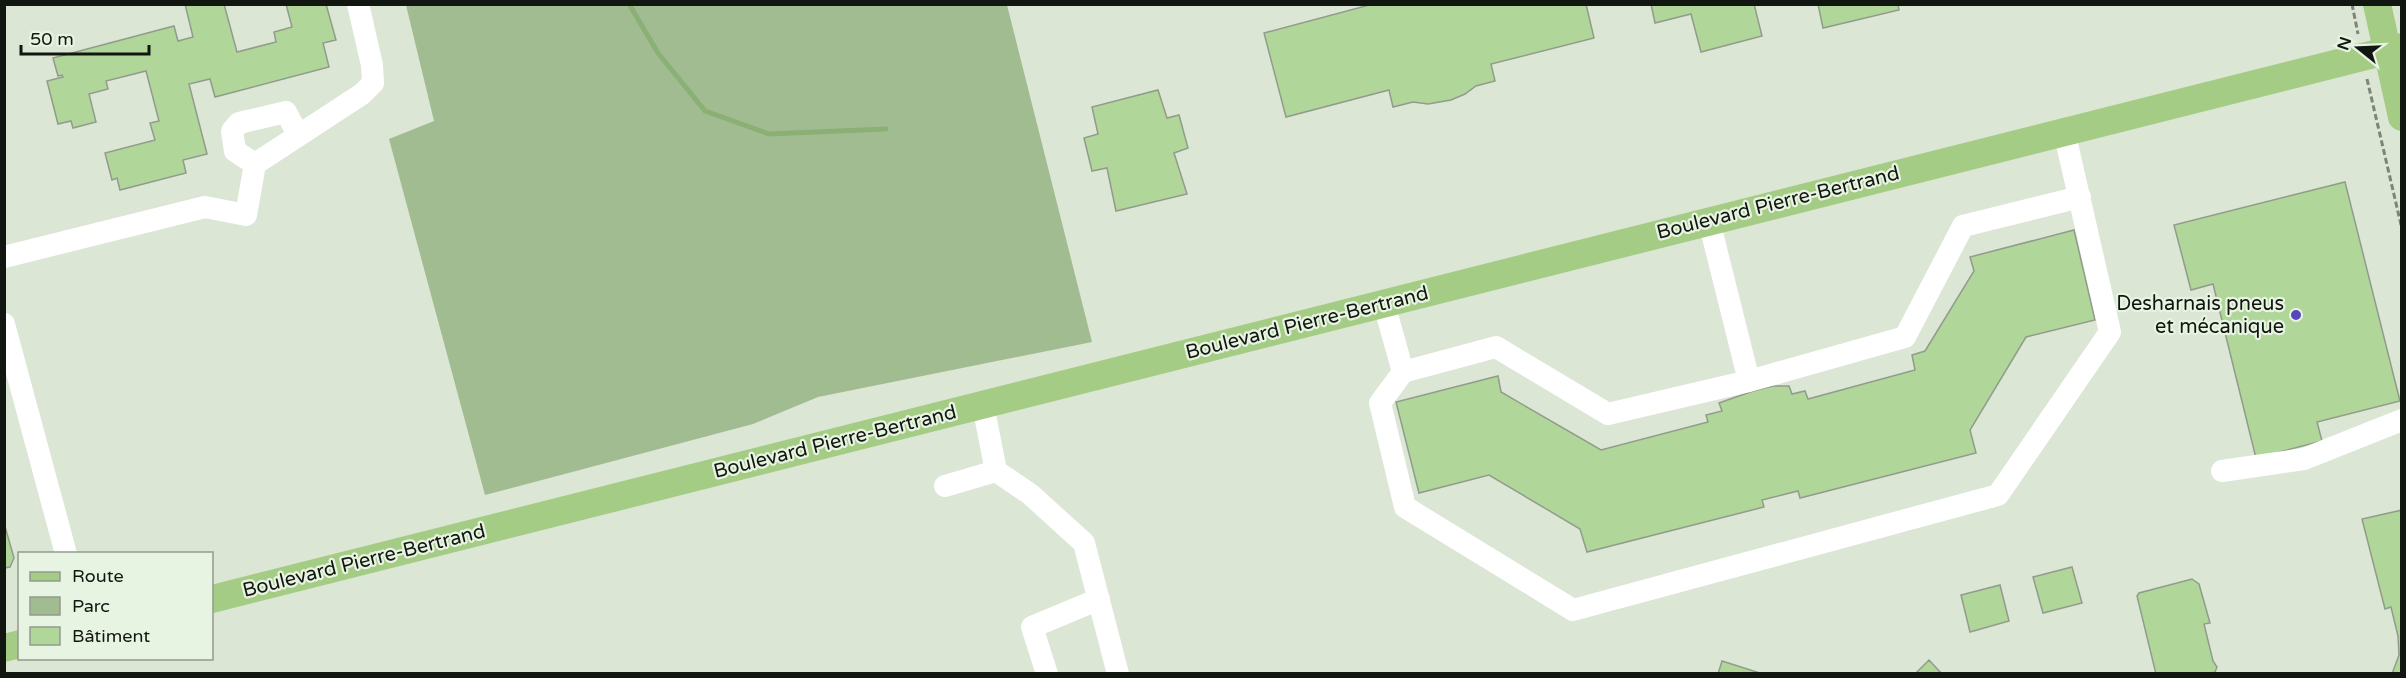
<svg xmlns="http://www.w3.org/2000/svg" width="2406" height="678" font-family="'Varela Round',sans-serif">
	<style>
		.green { fill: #a1bc91 }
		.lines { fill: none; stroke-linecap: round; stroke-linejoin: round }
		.stream { stroke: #8bb075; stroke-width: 5 }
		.building { fill: #b0d699; stroke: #919c8c; stroke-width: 1.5 }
		.path { stroke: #7d8478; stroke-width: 3; stroke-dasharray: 6 3; stroke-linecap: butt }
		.minor { stroke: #fff; stroke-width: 22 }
		.major { stroke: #a4cc85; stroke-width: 28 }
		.poi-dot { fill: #5745bd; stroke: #e8f4e2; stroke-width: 2 }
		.labels { text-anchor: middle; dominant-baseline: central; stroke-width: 4.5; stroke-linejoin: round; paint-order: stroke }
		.street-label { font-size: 20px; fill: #121610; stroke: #e8f4e2 }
		.poi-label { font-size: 20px; fill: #121610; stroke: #e8f4e2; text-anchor: end }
	</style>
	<rect width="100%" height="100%" fill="#dbe6d5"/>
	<path class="green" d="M406 5H1007L1092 342 818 397 753 424 485 495 389 139 434 121Z"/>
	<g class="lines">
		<path class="stream" d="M629 4 658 53 705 111 769 134 886 129"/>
	</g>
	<path class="building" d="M185 4H224L237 52 276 42 274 32 292 27 286 4H326L336 40 323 43 329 67 215 97 210 79 189 84 207 154 183 160 186 173 120 190 117 178 112 180 105 153 155 140 150 123 159 121 146 71 106 81 108 89 89 94 96 122 73 128 71 121 58 124 47 81 63 77 62 75 58 76 53 58 174 26 178 41 193 37Z
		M1373 4H1586L1594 38 1491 64 1495 81 1476 86 1465 94 1451 100 1428 104 1413 102 1393 107 1389 90 1286 117 1264 33Z
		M1651 4H1754L1762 36 1701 52 1691 14 1655 23Z
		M1818 4H1898L1899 10 1823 28Z
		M1158 90 1167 118 1179 115 1188 148 1174 153 1187 194 1116 211 1107 168 1092 171 1084 138 1098 134 1092 107Z
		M2345 182 2400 401 2317 422 2322 441 2256 458 2213 284 2191 290 2174 225Z
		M2074 230 2095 320 2026 337 1970 430 1976 453 1800 498 1798 491 1762 500 1764 507 1587 552 1580 529 1489 475 1419 493 1396 402 1498 376 1501 392 1601 450 1708 422 1706 415 1722 411 1719 403 1753 391 1773 386H1789L1792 394 1805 391 1808 399 1915 370 1912 355 1925 351 1974 271 1970 257Z
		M2402 510V674H2392L2399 655 2398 636 2391 607 2385 609 2362 519Z
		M4 523 14 558 10 567 4 568Z
		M2072 567 2082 603 2043 613 2033 577Z
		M2192 579 2199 584 2210 623 2204 624 2213 661 2217 667 2215 672 2208 674H2156L2137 596 2139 593Z
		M2000 585 2009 621 1970 632 1961 595Z
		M1929 660 1942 674H1915Z
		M1722 661 1760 673V674H1718Z"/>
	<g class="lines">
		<path class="path" d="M2352 4 2358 34
			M2367 79 2402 229"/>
		<path class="minor" d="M255 164 235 151 232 131 239 123 286 112 298 135
			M1709 221 1749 381
			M4 257 205 207 246 215 255 164 362 94 373 83 372 65 358 4
			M1384 304 1403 372 1496 347 1608 414 1749 381 1905 337 1963 226 2080 197
			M4 324 66 554
			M1403 372 1380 403 1405 507 1573 610 1998 495 2110 332 2064 131
			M996 471 1030 494 1084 543 1118 674
			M2222 471 2304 459 2402 420
			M945 486 996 471 983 405
			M1047 674 1032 627 1099 599"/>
		<path class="major" d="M2377 4 2402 117
			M212 599 2402 47
			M4 648 20 644"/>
	</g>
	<circle class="poi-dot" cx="2296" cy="315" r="6"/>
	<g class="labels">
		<g class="street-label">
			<text transform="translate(1778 203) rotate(-14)">Boulevard Pierre-Bertrand</text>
			<text transform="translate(1307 323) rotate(-14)">Boulevard Pierre-Bertrand</text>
			<text transform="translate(835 442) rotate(-14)">Boulevard Pierre-Bertrand</text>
			<text transform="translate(364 561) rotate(-14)">Boulevard Pierre-Bertrand</text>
		</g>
		<g class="poi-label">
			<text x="2284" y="304">Desharnais pneus<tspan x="2284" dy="23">et mécanique</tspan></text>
		</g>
	</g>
	<rect width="2406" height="678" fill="none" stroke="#121610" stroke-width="12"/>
	<rect x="18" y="552" width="195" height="108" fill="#e8f4e2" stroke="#929b8e" stroke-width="1.5"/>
	<rect x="30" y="572" width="30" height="9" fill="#a4cc85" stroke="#929b8e" stroke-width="1.5"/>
	<text x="72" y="582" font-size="18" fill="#121610">Route</text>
	<rect x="30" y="597" width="30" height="18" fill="#a1bc91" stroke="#929b8e" stroke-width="1.5"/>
	<text x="72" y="612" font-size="18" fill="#121610">Parc</text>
	<rect x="30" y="627" width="30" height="18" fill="#b0d699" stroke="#929b8e" stroke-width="1.5"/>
	<text x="72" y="642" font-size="18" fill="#121610">Bâtiment</text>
	<g transform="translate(2358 48) rotate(288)" stroke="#e8f4e2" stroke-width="4.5" paint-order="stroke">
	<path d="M0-4.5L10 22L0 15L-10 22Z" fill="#121610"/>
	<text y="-9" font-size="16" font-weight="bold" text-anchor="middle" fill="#121610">N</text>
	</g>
	<path d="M21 45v9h128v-9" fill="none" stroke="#121610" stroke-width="3"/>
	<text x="30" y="45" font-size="18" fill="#121610" stroke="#e8f4e2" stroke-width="4.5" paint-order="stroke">50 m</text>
</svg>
